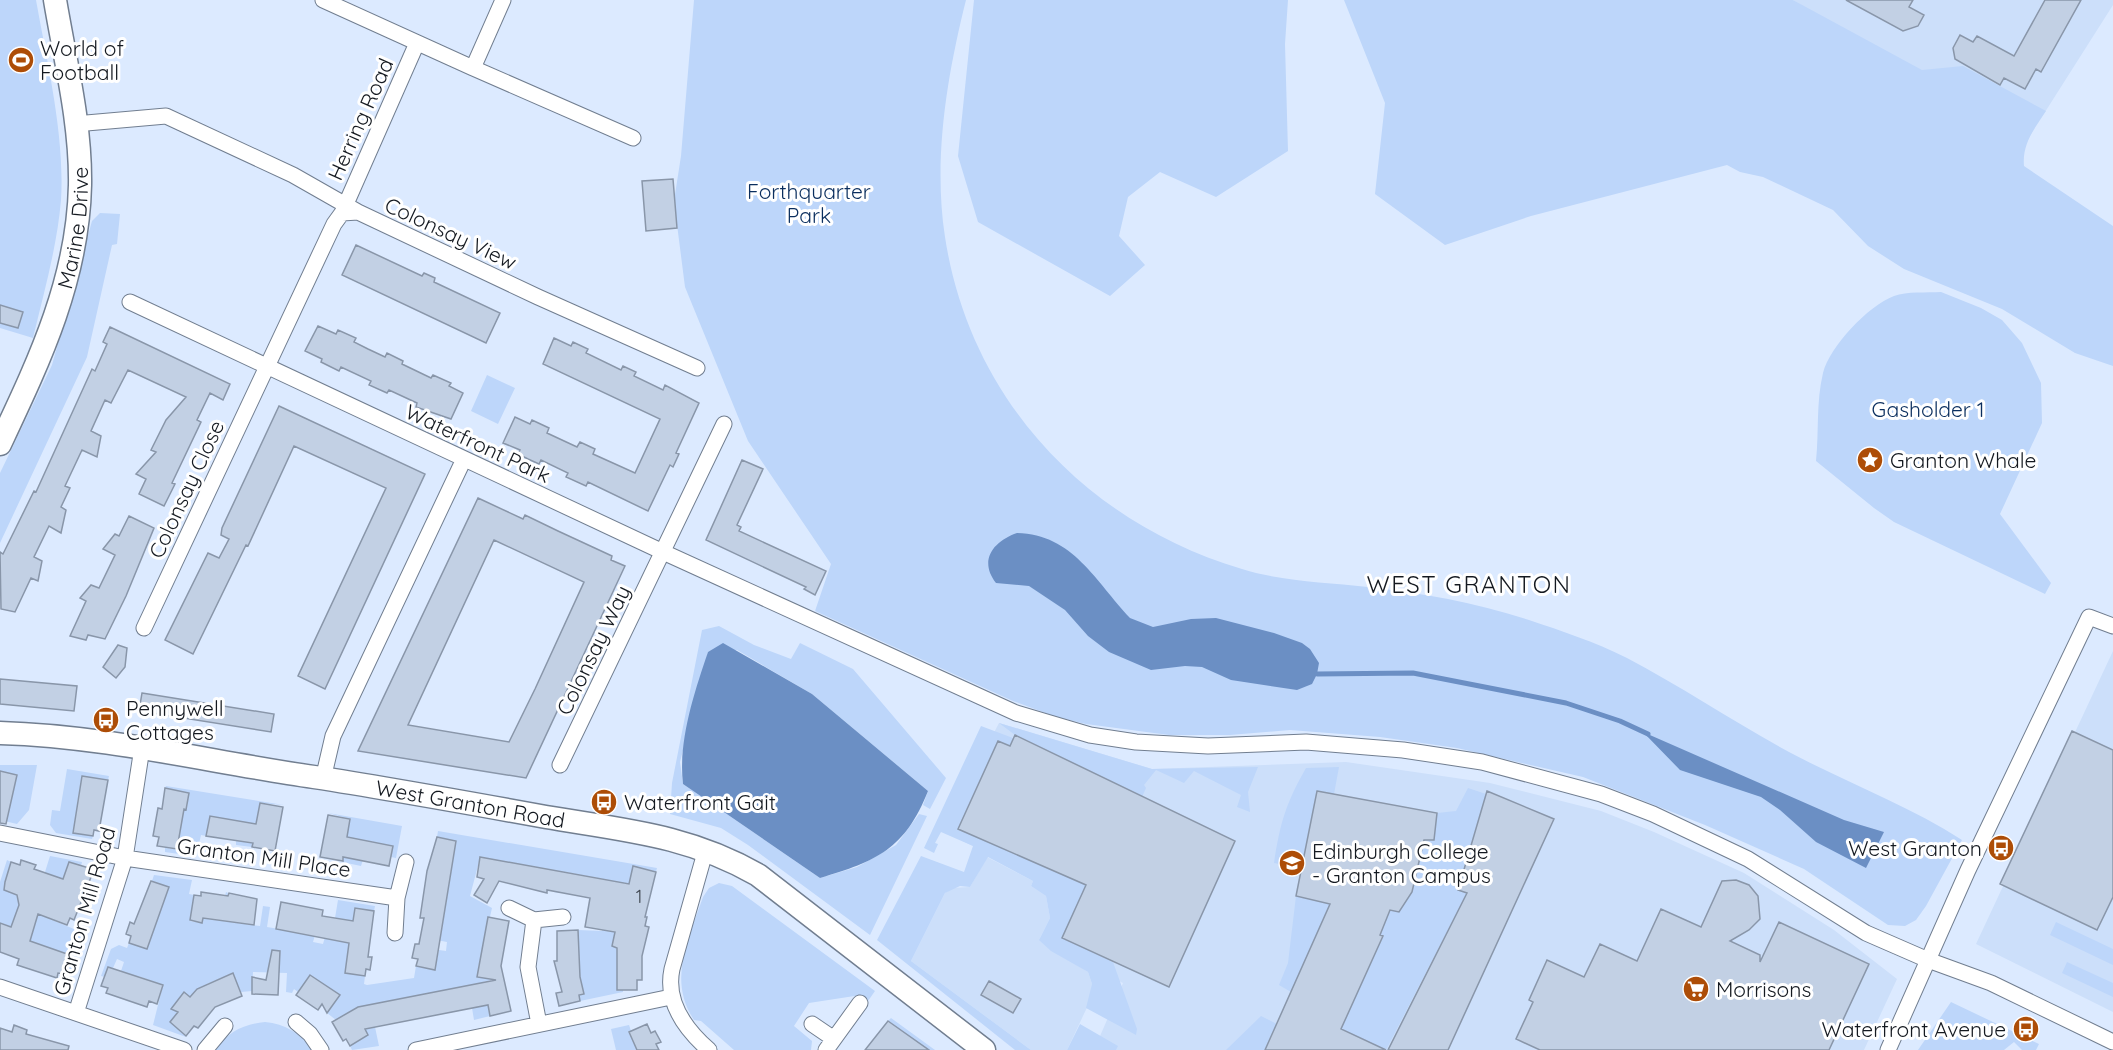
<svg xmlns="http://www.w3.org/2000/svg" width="2113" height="1050" font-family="Quicksand,sans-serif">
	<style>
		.built { fill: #ccdffa }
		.green { fill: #bdd6fa }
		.water { fill: #6b8fc4 }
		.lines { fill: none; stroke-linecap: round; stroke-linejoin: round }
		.stream { stroke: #6b8fc4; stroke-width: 5 }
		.building { fill: #c2d0e4; stroke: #8996a9; stroke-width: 1.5; fill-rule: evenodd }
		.street-casing { stroke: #717e90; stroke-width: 17 }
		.secondary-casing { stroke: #717e90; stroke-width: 25 }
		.street { stroke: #fff; stroke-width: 15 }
		.secondary { stroke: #fff; stroke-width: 22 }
		.labels { text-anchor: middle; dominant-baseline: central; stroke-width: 6; stroke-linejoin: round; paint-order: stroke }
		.number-label { font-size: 18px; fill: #404751 }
		.poi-label { font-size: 21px; fill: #141920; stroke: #fff; text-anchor: start }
		.street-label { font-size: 21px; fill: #141920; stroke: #fff }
		.park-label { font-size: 21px; fill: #0a2e5e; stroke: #fff }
		.quarter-label { font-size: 24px; letter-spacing: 1.5px; fill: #141920; stroke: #fff }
	</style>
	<rect width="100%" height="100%" fill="#dceaff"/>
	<path class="built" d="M1793 0H2113V5L2026 142Z
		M2113 651V1012L1976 944Z
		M999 723 1152 769 1346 762 1490 783 1601 811 1654 832 1744 873 1834 930 1897 979 1864 1050H1094L1123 983 1047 946 1088 972 1092 984 1091 999 1067 1050H1031L911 961 945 893 952 888 970 887 987 857 1033 881 1031 886 1046 896 1050 918 1039 940 1071 895 943 831Z"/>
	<path class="green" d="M0 0H36C47 62 65 136 61 200 57 247 44 292 33 338L0 328Z
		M694 0H966C947 76 933 159 945 237 970 400 1087 523 1242 569 1284 582 1325 582 1368 587 1423 593 1477 603 1529 620 1562 631 1595 642 1627 658 1682 687 1734 722 1789 752 1845 782 1908 805 1962 840L1926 906 1916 920 1905 926 1888 925 1804 869 1705 825 1583 777 1457 748 1380 737 1290 730 1230 735H1169L1086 724 1056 717 1013 701 815 611 831 564 748 441 685 287 674 201 681 156Z
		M974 0H1288L1285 44 1288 151 1216 197 1160 172 1128 197 1119 236 1145 265 1110 296 978 222 958 156Z
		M1344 0H1793L1922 70 1963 66 2046 111C2034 129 2022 144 2024 166L2113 226V366L2075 353 2002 309 1904 269 1868 246 1833 210 1763 177 1740 172 1727 165 1531 216 1445 245 1375 194 1385 103Z
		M100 213 120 214 117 244 112 245 87 357 0 543V473L52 365 92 221Z
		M1941 292 1981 308 2002 320 2022 343 2041 383 2042 423 2000 514 2051 583 2045 594 1894 522 1874 508 1816 461C1819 431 1816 402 1823 373 1830 346 1868 306 1894 296 1907 291 1927 293 1941 292Z
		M487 375 515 388 498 424 471 411Z
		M719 626 754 645 791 659 800 643 853 669 946 778 930 809 923 805 928 791 812 694 737 650 708 652 680 762 683 784 820 878 857 867 896 845 919 814 927 816 870 935 748 845 721 828 670 814 672 783 702 630Z
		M999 723 1152 769 1258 767 1248 792 1250 812 1237 807 1241 795 1194 771 1184 783 1156 770 1144 785 1146 788 1142 797 1015 735Z
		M981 726 1013 738 1010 746 998 741 958 829 1086 885 1062 938 1113 962 1137 1029 1136 1035 1086 1008 1092 984 1088 972 1051 951 1039 940 1050 918 1046 896 1031 886 1033 881 988 857 970 887 960 886 945 893 911 961 1031 1050H1015L877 940 921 856 964 872 973 846 941 832 935 843 938 844 934 853 924 848Z
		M0 765H37L29 810 17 824 0 820 7 817 17 775 0 771Z
		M1339 767 1334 794 1317 791 1301 868 1274 863C1280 823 1286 803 1306 768Z
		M67 769 109 776 108 780 82 776 77 804 103 808 77 807 73 832 93 836 92 839 56 833 50 825 52 810 60 811Z
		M166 786 284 805 260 803 252 847 236 845V841H234L237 821 210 816 206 836 201 835 197 853 193 856 165 852V848L177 849 181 822 156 816 181 821 183 809H187L189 793 165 788Z
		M1468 788 1486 794 1458 890 1467 893 1386 1050 1341 1029 1383 936 1357 924 1386 919 1390 910 1399 912 1412 892 1424 840H1434L1437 813 1456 811Z
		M328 813 402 826 396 858 391 857 393 846 369 841 361 866 342 862 350 819Z
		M438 831 657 868 645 914 647 917 622 910 612 945 638 953 637 955 617 956V990H623V992L580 1001 579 995 578 930 602 931 607 880 565 872 561 893 554 892 557 872 480 858 470 896 492 908 478 968 499 972 503 977 483 982 490 1016 474 1020 472 1008 375 1027 379 1046 352 1050 350 1046 368 1035 354 1010 336 1020 327 1013 339 995 310 975 298 992 294 989 292 993 286 992 287 973 253 972 252 991 241 992 233 973 207 984 214 1003 203 998 196 990 190 997 184 992 179 998 185 1003 170 1022 186 1037 153 1025 163 985 138 976 131 995 133 976 121 971 124 962 117 959 113 968 108 967 105 977 101 976 111 949 119 945 127 948 129 943 147 949 155 924 139 911 141 906 159 913 168 887 152 881 154 875 192 880 189 894 194 895 190 921 202 923 203 918 219 920 226 892 228 893 224 921 260 926 263 906 270 907 267 927 315 935 313 942 323 944 325 937H328L331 917 335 918 338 900 375 906 374 911 355 908 346 973 365 976 364 984 367 985 414 978 416 966 435 969 439 950 446 951 447 942 421 937 442 929 456 841 437 837Z
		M50 856 82 862 81 866 69 862 50 919 81 932 84 940 70 977 64 974 70 955 49 948 39 965 45 946 18 937 12 956 0 952 9 926 0 923V882L7 860 11 862 4 890 11 893 45 872Z
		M719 883 732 886 875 991 868 1001 861 995 809 1003 794 1026 812 1041 811 1050H734L701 1021 694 1020C667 980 689 938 703 897L709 888Z
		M1296 896 1330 904 1291 992 1279 985 1288 963Z
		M2056 922 2113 949V965L2050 935Z
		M2067 962 2113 983V997L2062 973Z
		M1951 1002 2039 1044 2036 1050H2022L2014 1042 2004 1050H1918Z
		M1261 1016 1277 1024 1265 1050H1226Z
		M891 1018 935 1050H920L888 1021Z
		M265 1022C285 1024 301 1033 312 1050H215C228 1032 243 1024 265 1022Z
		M1080 1024 1118 1046 1116 1050H1067Z
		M629 1025 631 1031 629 1032 637 1050H616L611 1029Z"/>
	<path class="water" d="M1017 533C1073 534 1096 582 1130 618L1153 627 1191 619 1216 618 1274 633 1302 643 1310 649 1319 663 1317 674 1312 684 1297 690 1231 680 1202 667 1185 666 1151 670 1109 652 1088 636 1065 610 1029 586 996 583C978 560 994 541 1017 533Z
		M723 643 812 694 928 791C905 849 877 861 820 878L683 784C678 742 694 693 708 652Z
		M1643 732 1844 820 1884 832 1866 868 1816 842 1780 810 1761 797 1680 770Z"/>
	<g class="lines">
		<path class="stream" d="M1317 674 1413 673 1566 703 1620 721 1648 734"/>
	</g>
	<path class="building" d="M1846 0H1913L1909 7 1924 15 1918 26 1903 31Z
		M2045 0H2081L2041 72 2036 69 2025 89 2004 78 2000 85 1955 59 1953 48 1960 35 1973 42 1977 36 2014 56Z
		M673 179 677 228 646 231 642 181Z
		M356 245 422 276 424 273 435 278 434 282 500 313 486 343 342 275Z
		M0 305 23 312 18 328 0 323Z
		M318 326 336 334 338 330 356 338 354 342 368 349 385 357 387 353 403 361 402 364 431 378 433 375 451 383 449 386 463 393 451 419 416 407 417 403 389 390 387 393 369 385 371 381 341 367 339 371 321 362 322 359 305 351Z
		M110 327 230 384 223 400 210 393 197 420 201 422 172 483 175 484 164 506 139 494 146 479 136 474 156 452 151 450 166 420 186 397 128 370 111 403 105 400 91 431 101 436 97 457 82 450 65 486 70 488 61 507 66 510 61 533 49 526 34 557 42 561 38 581 31 578 15 612 1 609 0 552 3 554 34 491 36 492 92 369 95 371 107 344 103 342Z
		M554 338 571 346 573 342 588 349 586 353 621 370 623 366 636 372 634 376 663 390 665 385 699 403 676 453 679 454 673 467 670 465 648 511 588 482 586 486 566 477 568 473 541 460 539 464 528 459 518 454 520 450 503 443 515 417 530 424 532 420 549 428 547 433 577 447 580 442 595 449 593 454 635 473 660 419 543 364Z
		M279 406 425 474 325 689 298 676 386 488 294 446 248 546 246 545 193 654 165 640 208 553 219 558 229 539 221 535 222 528Z
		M742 460 763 469 737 525 741 527 739 531 826 571 815 595 804 589 806 587 706 540Z
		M478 498 523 519 525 515 558 531 612 556 611 560 625 566 526 778 358 751ZM494 540 584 582 535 689 509 742 408 725Z
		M129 516 154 528 126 596 105 639 88 635 86 640 70 636 86 601 80 598 91 585 99 588 115 555 103 549 115 534 119 536Z
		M118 645 127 648 125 667 116 678 103 667Z
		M0 679 77 686 74 711 0 704Z
		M142 693 274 714 271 732 139 711Z
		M2072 731 2113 750V897L2097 930 2000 884Z
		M1015 735 1235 841 1169 987 1062 938 1086 885 958 829 998 741 1010 746Z
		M0 771 17 775 6 824 0 823Z
		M82 776 108 780 99 831 94 830 93 836 73 833Z
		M165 788 189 793 186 810 184 809 177 849 157 846 159 837 153 836 158 808 162 809Z
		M1317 791 1437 813 1434 840H1424L1412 892 1399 912 1390 910 1380 935 1383 936 1341 1029 1386 1050H1265L1330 904 1296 896Z
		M1487 791 1554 819 1448 1050H1388L1467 893 1458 890Z
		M260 803 283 807 275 851 252 847 253 843 206 836 210 816 256 824Z
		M328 815 350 819 347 837 393 846 389 866 343 857V861L320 857Z
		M437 837 456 841 435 970 416 966 418 959 412 958 415 944H419L424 918H420L427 871Z
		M480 857 629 884 633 866 656 872 645 917H647L645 926 649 927 642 956V980H637V990H617V948L612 946 615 932 585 927 590 898 547 890V893L499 881 487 903 474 895 484 879 477 877Z
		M21 860 36 865 34 869 63 879 69 862 89 868 87 875 91 877 74 920 70 918 67 925 38 914 30 941 70 955 64 974 58 973 57 978 17 965 19 959 0 952V923L11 927 19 905 17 895 4 890 5 882 11 862 20 865Z
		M1736 880 1749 885 1758 896 1760 919 1749 930 1730 941 1760 955V962L1779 922 1869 964 1829 1050H1540L1516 1039 1533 1002 1529 1000 1547 960 1584 977 1600 944 1637 961 1661 909 1701 927 1722 881Z
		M151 881 169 887 147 949 129 943 131 936 126 934 130 922 134 924Z
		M201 892 228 896 229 893 257 899 254 925 203 918 202 923 190 920 194 895 201 896Z
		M281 902 323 910 322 916 353 921 355 908 374 911 368 957H372L370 970 366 969 365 976 345 973 349 943 276 929Z
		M488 917 509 921 501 966 511 1011 490 1016 488 1005 365 1029 368 1035 350 1046 346 1039 343 1041 332 1022 358 1007 496 980 477 977Z
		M578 930 580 977 584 994 579 995 580 1001 559 1006 556 993 562 992 554 961H557V931Z
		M272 950 280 951 278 995 252 994V977L266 980Z
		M108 967 163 985 157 1004 149 1001 147 1007 106 993 108 988 101 986Z
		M233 973 242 996 215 1007 198 1028 194 1026 186 1036 170 1022 178 1012 171 1009 184 992 190 997 197 989Z
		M310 975 340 995 327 1013 322 1004 318 1010 296 995Z
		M989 981 1021 999 1013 1013 981 995Z
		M888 1021 929 1050H865Z
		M647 1024 651 1033 655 1031 661 1042 656 1044 659 1050H637L629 1032Z
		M14 1025 27 1030 26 1034 69 1046 68 1050H0V1028L12 1032Z"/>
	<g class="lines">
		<defs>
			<path id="street" d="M323 0 473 68 503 0
				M473 68 633 138
				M75 124 166 116 293 175 358 212
				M342 213 417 43
				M130 302 663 552 1016 713 1090 735 1136 742 1208 746 1306 742 1403 750 1482 762 1601 794 1653 814 1748 859 1866 933 1928 960 1991 983 2113 1042
				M144 628 334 224 342 213 358 212 538 297 697 368
				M560 765 724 424
				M323 779 333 736 464 459
				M0 833 125 858 397 898
				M706 849 672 969C665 1002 685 1029 709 1050
				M509 908 534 920 563 917
				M534 920 528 967 539 1024
				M395 933 397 898 406 862
				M0 987 184 1050
				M76 1013 125 858 142 748
				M296 1022 310 1034 321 1050
				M812 1024 834 1039
				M205 1050 225 1026
				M416 1050 671 997
				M826 1050 860 1003
				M1888 1050 1968 870 2089 617 2113 626"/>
			<g id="secondary">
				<path id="s1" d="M0 444C39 361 78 280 80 185 81 123 65 60 55 0"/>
				<path id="s2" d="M0 733C106 736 210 762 314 777 392 789 469 803 546 817 623 830 689 835 758 875L984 1050"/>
			</g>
		</defs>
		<use href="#street" class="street-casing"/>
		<use href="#secondary" class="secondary-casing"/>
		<use href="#street" class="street"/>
		<use href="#secondary" class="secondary"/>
	</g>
	<defs>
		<symbol id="stadium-disc" viewBox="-11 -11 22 22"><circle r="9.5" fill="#ad4d07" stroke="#fff"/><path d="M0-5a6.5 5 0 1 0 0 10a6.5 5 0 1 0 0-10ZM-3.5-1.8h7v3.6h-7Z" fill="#fff"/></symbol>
		<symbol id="sight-disc" viewBox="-11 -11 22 22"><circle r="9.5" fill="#ad4d07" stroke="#fff"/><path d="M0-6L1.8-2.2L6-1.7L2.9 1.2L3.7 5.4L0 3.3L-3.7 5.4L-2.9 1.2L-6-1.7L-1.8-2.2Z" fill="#fff"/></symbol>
		<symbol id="bus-disc" viewBox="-11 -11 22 22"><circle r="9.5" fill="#ad4d07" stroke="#fff"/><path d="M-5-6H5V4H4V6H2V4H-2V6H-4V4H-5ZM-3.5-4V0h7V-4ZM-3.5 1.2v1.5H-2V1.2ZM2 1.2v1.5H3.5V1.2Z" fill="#fff"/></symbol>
		<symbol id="university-disc" viewBox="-11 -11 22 22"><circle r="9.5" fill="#ad4d07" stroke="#fff"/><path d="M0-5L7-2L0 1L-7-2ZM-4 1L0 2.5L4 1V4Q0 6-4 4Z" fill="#fff"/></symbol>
		<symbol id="supermarket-disc" viewBox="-11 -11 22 22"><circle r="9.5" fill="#ad4d07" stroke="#fff"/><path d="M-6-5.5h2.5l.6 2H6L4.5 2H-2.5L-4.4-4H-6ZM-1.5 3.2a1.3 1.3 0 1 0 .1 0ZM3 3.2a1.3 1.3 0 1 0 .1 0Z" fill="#fff"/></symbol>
	</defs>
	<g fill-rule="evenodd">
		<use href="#stadium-disc" x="6" y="45" width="30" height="30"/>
		<use href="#sight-disc" x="1855" y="445" width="30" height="30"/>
		<use href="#bus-disc" x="91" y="705" width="30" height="30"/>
		<use href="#bus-disc" x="589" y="787" width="30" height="30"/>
		<use href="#bus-disc" x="1986" y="833" width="30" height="30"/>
		<use href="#university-disc" x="1277" y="848" width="30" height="30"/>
		<use href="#supermarket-disc" x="1681" y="974" width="30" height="30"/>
		<use href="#bus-disc" x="2011" y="1014" width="30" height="30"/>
	</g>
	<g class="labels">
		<g class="number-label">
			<text x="639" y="896">1</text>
		</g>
		<g class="poi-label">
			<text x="40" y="48">World of<tspan x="40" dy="24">Football</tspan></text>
			<text x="1890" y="460">Granton Whale</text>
			<text x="126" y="708">Pennywell<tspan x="126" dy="24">Cottages</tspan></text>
			<text x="624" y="802">Waterfront Gait</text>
			<text x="1982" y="848" text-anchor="end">West Granton</text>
			<text x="1312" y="851">Edinburgh College<tspan x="1312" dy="24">- Granton Campus</tspan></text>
			<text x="1716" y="989">Morrisons</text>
			<text x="2006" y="1029" text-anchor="end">Waterfront Avenue</text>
		</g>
		<g class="street-label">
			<text transform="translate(360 119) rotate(-66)">Herring Road</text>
			<text stroke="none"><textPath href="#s1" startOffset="230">Marine Drive</textPath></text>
			<text transform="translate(451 233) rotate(25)">Colonsay View</text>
			<text transform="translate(478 443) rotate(25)">Waterfront Park</text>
			<text transform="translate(186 489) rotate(-65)">Colonsay Close</text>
			<text transform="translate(593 650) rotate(-64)">Colonsay Way</text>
			<text stroke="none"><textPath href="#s2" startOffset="476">West Granton Road</textPath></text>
			<text transform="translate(264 857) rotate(8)">Granton Mill Place</text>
			<text transform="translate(84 911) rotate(-74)">Granton Mill Road</text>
		</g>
		<g class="park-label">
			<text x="809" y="191">Forthquarter<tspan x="809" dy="24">Park</tspan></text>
			<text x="1928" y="409">Gasholder 1</text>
		</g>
		<g class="quarter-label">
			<text x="1469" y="584">WEST GRANTON</text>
		</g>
	</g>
</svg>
